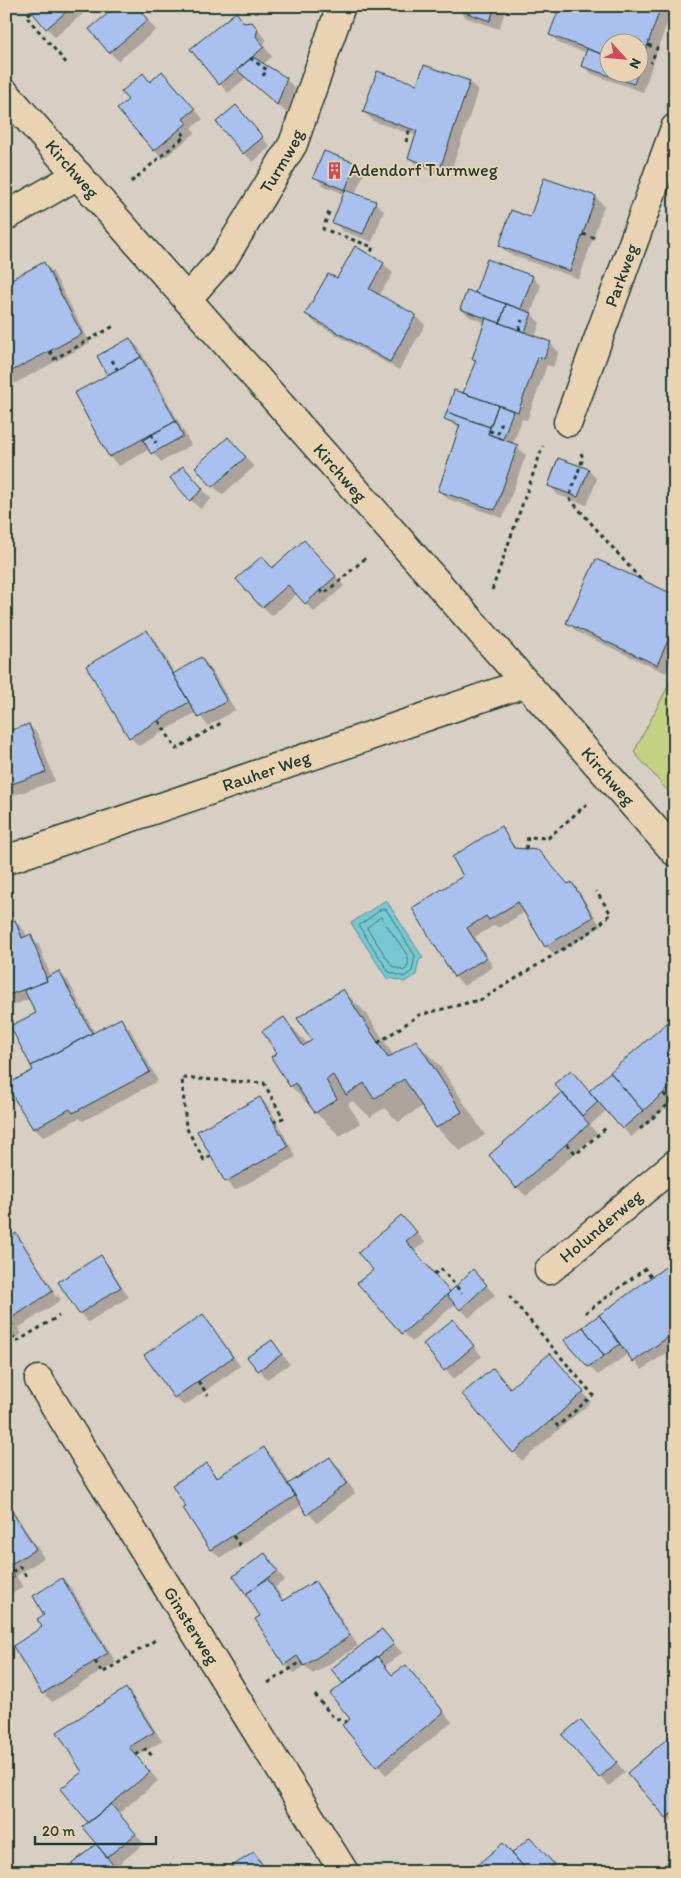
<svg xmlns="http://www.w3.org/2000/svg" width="681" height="1878" font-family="Itim,sans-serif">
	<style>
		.green { fill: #c5d286; stroke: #72885d }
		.water { fill: #77c8d2; stroke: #549093 }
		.shadow { fill: #0003; fill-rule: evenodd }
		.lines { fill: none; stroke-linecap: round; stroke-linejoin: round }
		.shore { stroke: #427573; stroke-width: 1 }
		.building { fill: #aac1ef; stroke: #1f3d34 }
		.street-casing { stroke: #1f3d34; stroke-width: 31 }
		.path { stroke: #1f3d34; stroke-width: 3; stroke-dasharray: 4 4; stroke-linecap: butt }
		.street { stroke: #ead3b2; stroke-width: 28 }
		.labels { text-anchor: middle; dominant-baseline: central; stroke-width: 4; stroke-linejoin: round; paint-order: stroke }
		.street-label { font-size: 18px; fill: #1f3d34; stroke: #ead3b2 }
		.poi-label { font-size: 18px; fill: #1f3d34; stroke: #ead3b2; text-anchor: start }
	</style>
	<rect width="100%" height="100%" fill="#d7cec4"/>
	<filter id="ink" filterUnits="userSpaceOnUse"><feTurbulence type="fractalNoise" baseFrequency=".02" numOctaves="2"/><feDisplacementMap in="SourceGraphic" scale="10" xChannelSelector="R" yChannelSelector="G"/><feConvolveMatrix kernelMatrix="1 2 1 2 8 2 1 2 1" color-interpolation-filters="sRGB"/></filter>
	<g filter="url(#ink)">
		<path class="green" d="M675 673V799L634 752Z"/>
		<path class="water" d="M386 900 423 958 419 960 416 975 404 982 391 978 388 980 351 923Z"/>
		<path class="shadow" d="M28 6H92L55 37Z
			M136 6 156 30 118 61 110 52Z
			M459 6H507L499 29 467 18 458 9Z
			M561 6H673L643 92 592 74 583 66 587 53 560 44 551 35ZM608 42H638V72H608Z
			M236 14 246 24 251 23 266 39 264 46 272 57 263 64 286 79 295 88 287 113 246 78 228 93 220 84Z
			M171 81 203 119 191 128 195 133 163 159 154 150 151 83Z
			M470 82 478 91 449 177 419 167 410 158 417 136 373 121 364 112 418 86Z
			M244 116 270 147 253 162 244 153Z
			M355 164 364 173 355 195 375 202 384 211 372 242 343 231 334 222 345 194 324 186 315 177Z
			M596 197 604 206 579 279 509 254 500 246Z
			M355 248 384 264 393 273 379 296 416 316 425 325 399 370 315 323 306 314 337 280Z
			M44 264 53 272 90 343 6 388V284Z
			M532 277 541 286 531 314 540 323 535 337 550 343 559 352 553 367 547 365 527 420 522 419 513 444 526 455 503 518 448 499 439 490 460 429 446 419 464 395 477 362 474 358 486 323 470 317 461 309 476 295Z
			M130 339 139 348 191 445 161 462 150 449 119 466 110 457 76 394 109 375 99 356Z
			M237 447 254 467 222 495 196 467Z
			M588 470 597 479 587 505 558 495 550 486Z
			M192 477 211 499 200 509 191 500Z
			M313 551 344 586 314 612 297 594 272 616 238 579 262 558 273 569Z
			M675 597V653L666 673 577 632 568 623Z
			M147 632 156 641 175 674 201 659 210 667 235 710 208 726 197 712 139 746 130 737Z
			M29 726 38 734 55 781 6 798V734Z
			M501 828 517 850 538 851 568 886 571 884 580 893 601 926 555 955 546 946 525 912 499 928 495 925 475 937 493 967 464 986 455 977 413 909 465 876Z
			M15 921 24 930 27 937 30 936 39 945 51 977 59 972 68 981 95 1033 121 1020 130 1029 158 1081 83 1121 79 1118 43 1137 34 1128 35 1070 12 1027 38 1013 30 999 6 1008V924Z
			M343 990 367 1014 394 1056 416 1042 439 1065 485 1135 460 1151 437 1128 423 1106 398 1122 385 1108 370 1117 353 1101 348 1104 360 1123 340 1136 316 1113 291 1086 278 1054 284 1019 308 1044 313 1040Z
			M675 1018V1100L631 1137 607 1110 590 1125 597 1134 526 1196 517 1187 579 1080 589 1092Z
			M260 1098 269 1107 296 1157 235 1190 226 1181Z
			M410 1225 425 1242 414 1251 449 1292 473 1271 495 1295 469 1318 456 1303 412 1342 359 1283 375 1270Z
			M16 1235 25 1244 61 1300 18 1328 22 1334 6 1344V1241ZM21 1243H24L58 1296 56 1297Z
			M101 1257 109 1266 129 1297 88 1322 80 1313Z
			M675 1261V1347L642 1370 628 1354 598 1375 589 1366Z
			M202 1316 211 1325 240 1366 184 1406 175 1397Z
			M453 1321 482 1356 454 1379 424 1344Z
			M272 1342 290 1364 267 1379 249 1357Z
			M559 1364 591 1402 522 1461 464 1394 510 1389Z
			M264 1449 273 1458 290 1484 330 1458 339 1467 355 1493 317 1523 302 1505 220 1558 211 1549 207 1465 218 1478Z
			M10 1509 18 1518 44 1558 16 1576 23 1587 9 1596 6 1593V1511Z
			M264 1555 285 1580 275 1587 284 1601 315 1582 323 1591 358 1646 313 1674 305 1666 294 1673 285 1664 261 1616Z
			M62 1579 71 1588 116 1662 52 1702 43 1693V1628L46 1615Z
			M382 1630 402 1653 385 1666 393 1676 406 1666 452 1722 386 1775 344 1725 352 1719 345 1684Z
			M126 1690 135 1699 162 1741 137 1756 158 1781 119 1813 144 1844 116 1866 122 1872H64L102 1849 90 1823 84 1772Z
			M580 1721 625 1772 609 1786 600 1777Z
			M675 1734V1825L629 1773Z
			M530 1838 561 1872H471L512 1855Z
			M254 1854 269 1872H225Z"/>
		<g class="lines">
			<path class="shore" d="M382 909H386L415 956 412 971 404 977 389 972 359 926Z
				M381 917 408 956V966L404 971 392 966 367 928Z"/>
		</g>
		<path class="building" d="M27 6H73L46 29Z
			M117 6H136L148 20 109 53 89 29Z
			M457 6H495L490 21 456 9Z
			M560 6H661L640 67 638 42H608V56L549 35Z
			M236 12 244 23 252 22 258 29 256 36 264 47 219 85 190 49Z
			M587 49 608 56V72H638L634 84 581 66Z
			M253 57 287 78 277 105 237 70Z
			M424 65 470 81 440 169 408 158 417 131 363 112 377 71 417 84Z
			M162 71 195 109 183 119 187 123 154 151 117 109 128 100 121 92 143 73 150 82Z
			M236 105 263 137 243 154 216 122Z
			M324 151 356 163 345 190 313 177Z
			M544 178 596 196 570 271 499 246 511 210 530 217Z
			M345 190 376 201 363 234 332 223Z
			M355 246 384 263 369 289 416 315 390 362 305 314 328 274 337 278Z
			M487 259 533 276 521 309 475 293Z
			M44 262 82 334 6 374V282Z
			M467 290 506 304 500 323 460 309Z
			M506 304 532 313 525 332 500 323Z
			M486 318 551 342 544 359 538 357 518 412 463 393 476 360 472 359Z
			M130 338 141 357 107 375 97 356Z
			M141 357 176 421 109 457 74 393Z
			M454 390 498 405 490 427 447 412Z
			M498 405 513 411 503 439 488 434Z
			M447 412 490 427 488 434 518 445 495 510 438 491 460 425 444 419Z
			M176 421 183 436 151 454 143 440Z
			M228 437 246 457 212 487 195 467Z
			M558 458 589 469 578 497 548 486Z
			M183 466 203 489 190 501 170 478Z
			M304 540 336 576 305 604 288 585 262 608 236 579 262 556 272 568Z
			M596 559 675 595V625L657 665 566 623Z
			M147 630 189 702 129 738 86 666Z
			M201 657 227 701 198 718 173 674Z
			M29 724 46 772 6 786V732Z
			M501 826 514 848 538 850 568 884 572 882 593 917 545 947 518 902 489 920 486 916 467 928 486 958 454 977 412 908 463 876 452 857Z
			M15 920 22 938 31 934 47 981 6 996V923Z
			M59 971 92 1033 31 1066 10 1026 36 1013 24 990 47 981 46 978Z
			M343 989 388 1058 416 1040 462 1112 436 1128 404 1079 374 1099 364 1083 346 1095 333 1075 326 1080 337 1099 315 1113 295 1083 290 1087 271 1057 277 1053 262 1031 284 1017 303 1046 312 1040 297 1018Z
			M675 1016V1083L643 1111 610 1072Z
			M121 1018 150 1072 73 1113 70 1109 33 1129 6 1085 33 1070 31 1066Z
			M571 1070 598 1102 582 1116 554 1084Z
			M610 1072 643 1111 622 1129 589 1091Z
			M562 1092 589 1124 516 1188 489 1155Z
			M260 1097 288 1147 225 1182 197 1131Z
			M401 1215 417 1232 406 1241 450 1292 402 1334 357 1283 373 1270 358 1253Z
			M16 1233 53 1291 10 1319 14 1325 6 1330V1240Z
			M101 1255 121 1287 79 1314 58 1282Z
			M675 1260V1332L633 1362 599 1315Z
			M473 1269 487 1285 460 1310 447 1295Z
			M203 1314 233 1357 174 1398 144 1355Z
			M599 1315 620 1344 604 1356 583 1327Z
			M453 1319 474 1346 444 1371 423 1344Z
			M583 1327 604 1356 588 1367 564 1340Z
			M272 1340 282 1354 258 1371 247 1357Z
			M550 1353 584 1392 513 1453 462 1394 493 1368 510 1388Z
			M264 1447 295 1496 210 1550 183 1508 186 1507 172 1485 207 1463 216 1478Z
			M330 1457 347 1483 307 1515 288 1484Z
			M10 1508 36 1549 8 1566 15 1577 6 1583V1510Z
			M265 1553 278 1571 246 1594 233 1576Z
			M62 1578 108 1653 42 1694 13 1646 42 1627 37 1619 44 1615 33 1596Z
			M267 1578 282 1601 315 1581 350 1636 304 1666 297 1656 284 1665 255 1619 260 1616 246 1594Z
			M382 1629 394 1644 343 1684 331 1669Z
			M377 1656 392 1675 406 1665 444 1712 376 1767 342 1725 350 1719 330 1694Z
			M126 1688 154 1732 129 1747 150 1772 88 1823 60 1789 82 1772 57 1732Z
			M580 1720 617 1762 599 1778 562 1735Z
			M675 1732V1811L666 1818 627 1773Z
			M111 1804 136 1834 107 1857 82 1827Z
			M530 1837 554 1864 544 1872H528L512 1853Z
			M503 1843 528 1872H469Z
			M96 1844 119 1872H62Z
			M254 1852 267 1872H223Z"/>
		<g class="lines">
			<defs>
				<g id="street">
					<path id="s1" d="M6 94 675 852"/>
					<path d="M6 216 78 175"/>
					<path id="s2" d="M187 299 225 256 293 144 341 6"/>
					<path id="s3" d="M568 422 675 128"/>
					<path id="s4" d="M6 860 525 683"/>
					<path id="s5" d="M549 1270 675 1164"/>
					<path id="s6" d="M39 1380 344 1872"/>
				</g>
			</defs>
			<use href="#street" class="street-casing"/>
			<path class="path" d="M31 12 26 16 68 65
				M648 45 657 48 651 63
				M250 58 267 70 262 77
				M406 142 410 128
				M131 182 185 136 179 129
				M329 212 323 229 373 247 370 255
				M583 234 597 239
				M519 330 522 320
				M50 351 54 359 114 326
				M112 360 117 369
				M489 431 498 433 503 419
				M151 434 156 443
				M581 453 583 458 569 498 641 580
				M320 590 324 594 368 556
				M492 590 543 446
				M159 721 176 749 221 723
				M526 849 528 837 548 838 587 804
				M378 1043 419 1015 483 999 592 931 611 914 596 891
				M640 1129 671 1102 663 1093
				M567 1144 576 1154 606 1128
				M211 1156 204 1160 186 1127 182 1078 264 1083 283 1118 274 1122
				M434 1274 441 1269 462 1293
				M509 1296 593 1395 558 1426 552 1420
				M585 1313 645 1269 651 1277
				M8 1329 16 1342 59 1316
				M198 1381 208 1395
				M233 1536 241 1547
				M12 1572 20 1567 28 1579
				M95 1661 102 1673 157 1639
				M268 1683 301 1662
				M315 1695 333 1717 346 1722
				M136 1755 146 1749 153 1757"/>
			<use href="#street" class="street"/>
		</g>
	</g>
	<defs>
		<symbol id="building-bare" viewBox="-9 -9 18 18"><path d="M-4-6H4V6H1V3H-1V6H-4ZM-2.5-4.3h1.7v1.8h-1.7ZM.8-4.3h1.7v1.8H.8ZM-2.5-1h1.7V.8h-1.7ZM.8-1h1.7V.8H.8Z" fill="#d1495b" stroke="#ead3b2" stroke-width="2.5" paint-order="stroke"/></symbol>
	</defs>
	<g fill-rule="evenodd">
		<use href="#building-bare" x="322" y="158" width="25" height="25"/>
	</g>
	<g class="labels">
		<g class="street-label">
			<text stroke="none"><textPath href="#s2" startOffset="168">Turmweg</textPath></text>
			<text stroke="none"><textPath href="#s1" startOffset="100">Kirchweg</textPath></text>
			<text stroke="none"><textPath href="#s3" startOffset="156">Parkweg</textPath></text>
			<text stroke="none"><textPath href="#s1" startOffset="505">Kirchweg</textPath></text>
			<text stroke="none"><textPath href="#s4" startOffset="275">Rauher Weg</textPath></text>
			<text stroke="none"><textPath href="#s1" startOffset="910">Kirchweg</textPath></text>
			<text stroke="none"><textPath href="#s5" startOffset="68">Holunderweg</textPath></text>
			<text stroke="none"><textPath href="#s6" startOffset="289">Ginsterweg</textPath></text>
		</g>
		<g class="poi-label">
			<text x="349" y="170">Adendorf Turmweg</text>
		</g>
	</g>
	<rect width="681" height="1878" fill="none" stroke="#ead3b2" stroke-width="25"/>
	<rect x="12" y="12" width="656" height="1853" fill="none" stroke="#1f3d34" stroke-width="2" filter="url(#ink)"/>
	<g transform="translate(624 58) rotate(116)"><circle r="24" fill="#ead3b2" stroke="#999780"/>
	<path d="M0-4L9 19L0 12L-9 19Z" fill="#d1495b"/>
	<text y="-8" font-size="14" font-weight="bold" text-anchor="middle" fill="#1f3d34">N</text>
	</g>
	<path d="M35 1836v8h121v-8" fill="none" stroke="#1f3d34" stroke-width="2.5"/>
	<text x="42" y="1836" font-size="15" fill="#1f3d34" stroke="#ead3b2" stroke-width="4" paint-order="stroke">20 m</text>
</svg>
